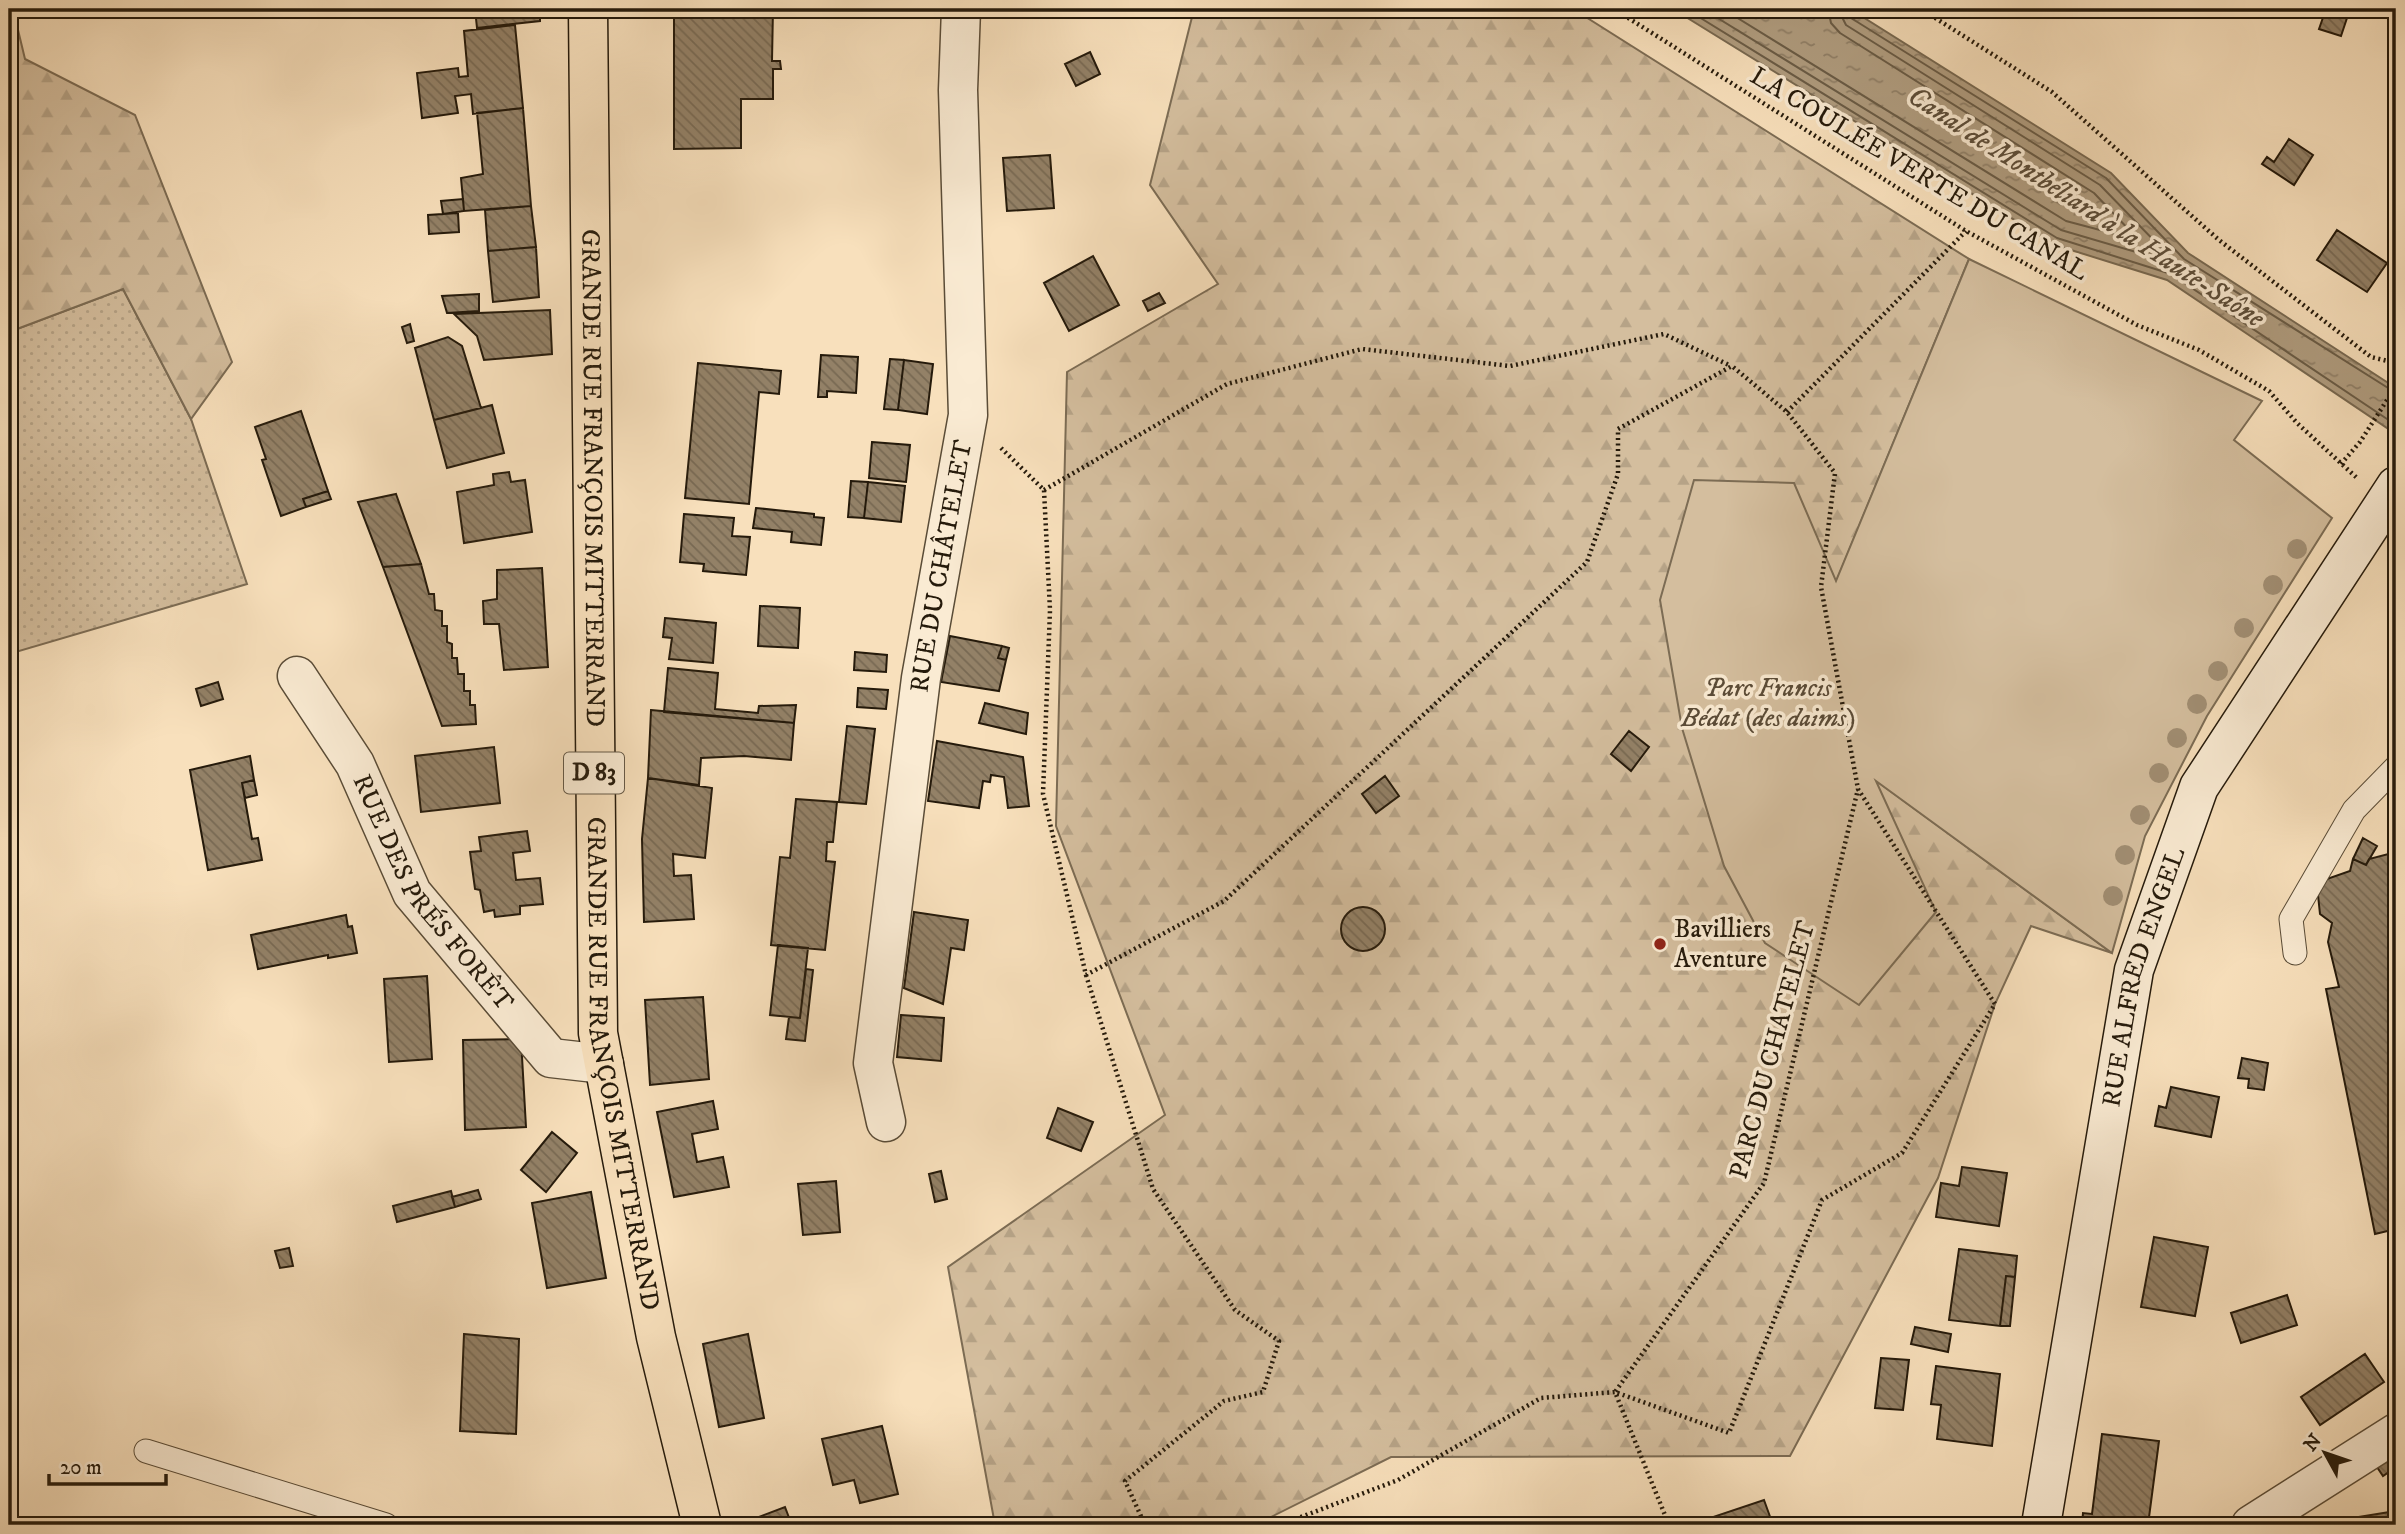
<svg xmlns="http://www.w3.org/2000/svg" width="2405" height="1534" font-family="'IM FELL DW Pica',serif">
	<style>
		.grass { fill: url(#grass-dots); stroke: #7c6c54; stroke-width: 2 }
		.forest { fill: url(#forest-firs); stroke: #7c6c54; stroke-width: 2 }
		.park { fill: #d4be9e; stroke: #7c6c54; stroke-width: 2 }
		.water { fill: url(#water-ripples); stroke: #786951; stroke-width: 2 }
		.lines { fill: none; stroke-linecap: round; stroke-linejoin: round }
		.shore { stroke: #6a5c46; stroke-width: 2 }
		.building { fill: url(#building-back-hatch); stroke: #251a0b; stroke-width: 2 }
		.lane-casing { stroke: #5a4c37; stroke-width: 25 }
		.street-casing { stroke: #5a4c37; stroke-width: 41 }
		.secondary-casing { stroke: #251a0b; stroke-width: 41 }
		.primary-casing { stroke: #251a0b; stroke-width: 41 }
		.path { stroke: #251a0b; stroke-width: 4.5; stroke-dasharray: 2 3.5; stroke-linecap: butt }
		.lane { stroke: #faebd3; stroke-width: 23 }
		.street { stroke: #faebd3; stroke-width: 38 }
		.secondary { stroke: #faebd3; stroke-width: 38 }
		.primary { stroke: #f8e0bc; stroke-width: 38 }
		.tree { fill: #a18e73 }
		.poi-dot { fill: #8f2418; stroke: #faebd3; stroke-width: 2.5 }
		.labels { text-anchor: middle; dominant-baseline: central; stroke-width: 7; stroke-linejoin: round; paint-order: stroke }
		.shield { fill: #faebd3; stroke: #655947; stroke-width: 2 }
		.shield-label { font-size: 24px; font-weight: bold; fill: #251a0b }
		.street-label { font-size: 26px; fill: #251a0b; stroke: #faebd3 }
		.park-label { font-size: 26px; font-style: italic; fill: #5a4b37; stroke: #faebd3 }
		.poi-label { font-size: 26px; fill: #251a0b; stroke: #faebd3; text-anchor: start }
		.water-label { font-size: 28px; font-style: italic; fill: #5d4e3a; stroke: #faebd3 }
	</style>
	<defs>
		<pattern id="grass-dots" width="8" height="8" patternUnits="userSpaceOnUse" patternTransform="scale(1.75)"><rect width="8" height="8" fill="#d4be9e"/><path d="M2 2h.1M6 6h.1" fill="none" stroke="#b6a387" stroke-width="1.8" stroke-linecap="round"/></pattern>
		<pattern id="forest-firs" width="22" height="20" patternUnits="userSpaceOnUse" patternTransform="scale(1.75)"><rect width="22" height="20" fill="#d4be9e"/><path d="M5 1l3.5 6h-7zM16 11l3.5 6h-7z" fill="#b6a387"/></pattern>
		<pattern id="water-ripples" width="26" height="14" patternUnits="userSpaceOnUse" patternTransform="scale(1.75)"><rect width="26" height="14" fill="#b09d80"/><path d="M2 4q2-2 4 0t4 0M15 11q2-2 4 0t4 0" fill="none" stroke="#8f7f67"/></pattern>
		<pattern id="building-back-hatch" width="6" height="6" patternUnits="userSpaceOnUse" patternTransform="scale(1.75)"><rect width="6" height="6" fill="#938167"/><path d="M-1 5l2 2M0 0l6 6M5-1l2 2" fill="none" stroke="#786953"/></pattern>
	</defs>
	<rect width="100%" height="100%" fill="#f8e0bc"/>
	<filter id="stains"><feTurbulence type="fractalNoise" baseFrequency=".00286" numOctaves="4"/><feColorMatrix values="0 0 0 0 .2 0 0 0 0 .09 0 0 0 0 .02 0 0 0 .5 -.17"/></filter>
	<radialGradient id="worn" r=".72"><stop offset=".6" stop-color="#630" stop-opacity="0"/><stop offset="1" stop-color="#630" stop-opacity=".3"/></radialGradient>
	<path class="grass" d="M123 289 191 419 247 584 9 654V332Z"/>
	<path class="forest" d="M9 9H13L25 59 135 115 232 362 191 419 123 289 9 332Z
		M1194 9H1573L1969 259 1836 582 1875 780 2112 953 2031 926 1995 1004 1938 1178 1790 1456 1391 1457 1255 1525H995L948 1267 1165 1115 1056 826 1067 372 1218 284 1150 185Z"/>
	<path class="park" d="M1969 259 2262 401 2234 440 2332 518 2207 716 2145 836 2112 953 1876 781 1936 912 1859 1005 1765 943 1724 866 1682 728 1660 600 1694 480 1794 483 1836 581Z"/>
	<path class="water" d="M1673 9H1850L2111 173 2188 253 2396 388V434L2167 280 2055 245Z"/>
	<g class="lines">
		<path class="shore" d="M1686 9 2057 238 2171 274 2396 425
			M1703 9 2061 230 2170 262V257L2100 185 1846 25 1838 9
			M1723 9 2066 221 2134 239V235L2094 193 1840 33 1831 23 1828 9
			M1847 9 1851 18 2106 178 2184 259 2396 393"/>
	</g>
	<path class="building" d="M475 9H540V21L477 28Z
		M674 9H773L772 61H780L781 69H773V99H741V148L674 149Z
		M2326 9 2348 15 2341 36 2319 29Z
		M515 25 523 108 473 114 471 94 455 96 458 113 422 118 417 73 458 68 459 77 468 76 464 31Z
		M1090 52 1100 74 1076 86 1065 64Z
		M523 108 531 206 464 211 461 178 483 174 477 113Z
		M2289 139 2313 155 2294 185 2262 164 2267 157 2274 162Z
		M1050 155 1054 208 1007 211 1003 158Z
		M463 199 464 211 443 214 441 201Z
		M531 206 536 247 488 251 485 210Z
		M458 213 459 232 429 234 428 215Z
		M2337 230 2387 263 2367 292 2317 260Z
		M536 247 539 297 493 302 488 251Z
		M1093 256 1119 305 1069 331 1044 283Z
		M1159 293 1165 303 1148 311 1143 301Z
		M479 294V311L447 313 442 296Z
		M550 310 552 354 484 360 477 336 454 314Z
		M410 324 414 341 407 343 402 327Z
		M448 337 462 346 481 408 434 420 415 348Z
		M821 355 858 357 856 393 827 391V397H818Z
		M890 359 904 360 898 410 884 409Z
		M904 360 933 364 927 414 898 410Z
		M698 363 781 371 779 394 759 392 749 504 685 498Z
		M492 405 504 453 447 468 434 420Z
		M301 411 328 491 303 499 306 507 281 516 262 460 266 459 255 427Z
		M872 442 910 445 906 482 869 478Z
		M509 472 511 482 525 480 532 532 464 543 457 492 494 485 493 474Z
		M851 481 868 482 864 518 848 517Z
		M868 482 905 486 901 522 864 518Z
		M328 491 331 499 306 507 303 499Z
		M396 494 421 564 383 567 358 502Z
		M756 508 814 514V517L824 518 821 545 791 542 792 532 753 528Z
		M684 514 734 518 732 536 750 537 746 575 703 571 704 564 680 562Z
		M421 564 429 594H434L435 610 442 611V626H447V642L452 644V658H457L458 674H464V691H470V705H475L476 724 442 726 383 567Z
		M542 568 548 667 504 670 499 624H484L483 601 497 599V570Z
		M760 606 800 608 798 648 758 646Z
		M665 618 716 623 713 663 669 659 672 638 663 637Z
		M950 636 1002 646 998 658 1006 660 999 691 941 682Z
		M1002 646 1009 648 1006 660 998 658Z
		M855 652 887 655 886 672 854 670Z
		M668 668 718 673 715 709 758 713 759 706 796 705 794 723 664 712Z
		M218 682 223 699 201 706 196 689Z
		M858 688 888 690 886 709 857 707Z
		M985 703 1028 713 1026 734 979 723Z
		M651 710 794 723 791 760 744 756 701 758 699 785 648 778Z
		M847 726 875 729 866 804 839 802Z
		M1629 731 1649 747 1631 771 1611 754Z
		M937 741 1023 757 1029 806 1008 808 1004 777 991 775 990 782 983 781 979 808 928 801Z
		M494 747 500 803 421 812 415 756Z
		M250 756 254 780 242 783 252 839 258 838 262 860 208 870 190 770Z
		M1385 776 1399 796 1376 813 1362 794Z
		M648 778 712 788 705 858 673 854 674 876 691 875 694 919 644 922 642 839Z
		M254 780 257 795 245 798 242 783Z
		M796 799 837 802 833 842H827L826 861 835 862 825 950 771 945 780 857 790 858Z
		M527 831 530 851 513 853 516 880 540 878 543 904 520 906V914L495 917 494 910 484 912 480 890 475 889 470 852 481 851 479 837Z
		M2363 838 2377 846 2366 865 2353 859Z
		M2396 852V1229L2375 1234 2326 989 2339 987 2328 942 2332 923 2320 914 2318 895 2324 880 2350 871 2353 859 2366 865 2369 859Z
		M1341 929a22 22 0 1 1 44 0a22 22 0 1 1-44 0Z
		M914 912 968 920 964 950 951 948 943 1004 904 988Z
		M346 915 348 927 352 926 357 953 328 958V955L258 969 251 935Z
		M778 945 808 948 800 1018 770 1015Z
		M806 969 813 970 805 1041 786 1039 789 1017 800 1018Z
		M427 976 432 1059 389 1062 384 979Z
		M703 997 709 1079 650 1085 645 1000Z
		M901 1015 944 1018 941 1061 897 1057Z
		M521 1039 526 1127 465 1130 463 1040Z
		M2242 1058 2268 1063 2264 1090 2248 1088 2249 1079 2238 1078Z
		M2171 1087 2219 1097 2211 1137 2155 1126 2159 1106 2166 1108Z
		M713 1101 718 1129 692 1134 697 1162 723 1157 729 1187 674 1197 657 1112Z
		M1058 1108 1093 1122 1081 1151 1047 1138Z
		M552 1132 577 1153 546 1192 521 1170Z
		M1962 1167 2007 1173 1999 1226 1936 1217 1941 1183 1959 1186Z
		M941 1171 947 1199 935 1202 929 1174Z
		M836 1181 840 1232 803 1235 798 1184Z
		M478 1190 481 1199 455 1207 452 1197Z
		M451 1191 455 1207 397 1222 393 1206Z
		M591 1192 606 1278 547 1288 532 1203Z
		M2154 1237 2208 1247 2195 1316 2141 1307Z
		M289 1248 293 1266 280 1268 275 1251Z
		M1959 1249 2017 1256 2015 1277 2006 1276 2000 1326 1949 1320Z
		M2006 1276 2015 1277 2010 1326H2000Z
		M2287 1295 2297 1325 2241 1343 2231 1313Z
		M1915 1327 1951 1334 1948 1352 1911 1344Z
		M464 1334 519 1339 516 1434 460 1431Z
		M748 1334 764 1418 719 1427 703 1344Z
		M2365 1354 2384 1382 2320 1425 2301 1397Z
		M1881 1358 1909 1360 1903 1410 1875 1408Z
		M1936 1366 2000 1374 1992 1446 1937 1439 1941 1405 1931 1404Z
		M882 1426 898 1494 860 1503 854 1480 833 1485 822 1439Z
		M2102 1434 2159 1441 2148 1525H2082L2083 1513 2092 1514Z
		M2396 1450V1467L2383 1476 2375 1464Z
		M1764 1500 1773 1525H1706L1704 1520Z
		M785 1507 791 1523 750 1525 748 1521Z
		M2396 1511V1525H2354L2352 1518Z"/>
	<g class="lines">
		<defs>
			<path id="lane" d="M2295 953 2291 919 2354 810 2396 767
				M146 1451 386 1525"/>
			<g id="street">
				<path id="s1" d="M297 676 355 764 412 893 551 1058 604 1064"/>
				<path id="s2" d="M886 1122 873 1063 921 678 968 415 958 90 961 9"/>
				<path d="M2251 1525 2396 1433"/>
			</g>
			<g id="secondary">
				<path id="s3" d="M2041 1525 2134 970 2199 787 2396 486"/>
			</g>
			<g id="primary">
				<path id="s4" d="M588 9 598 1033 656 1337 702 1525"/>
			</g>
		</defs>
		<use href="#lane" class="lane-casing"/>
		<use href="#street" class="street-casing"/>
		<use href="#secondary" class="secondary-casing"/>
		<use href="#primary" class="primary-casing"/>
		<path class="path" d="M1614 9 1966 231 2137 325 2199 350 2269 391 2297 423 2357 478
			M1921 9 2052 92 2219 240 2371 357 2396 363
			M1787 412 1966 231
			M1001 448 1044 490 1050 610 1043 794 1086 975 1224 901 1587 562 1618 474V429L1732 366 1787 412 1835 473 1821 587 1858 789 1995 1004 1902 1153 1822 1200 1729 1433 1615 1392 1764 1183 1858 789
			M2341 464 2360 442 2396 386
			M1044 490 1227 384 1362 349 1510 366 1664 334 1731 366
			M1086 975 1153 1189 1235 1310 1279 1341 1263 1392 1224 1401 1125 1481 1145 1525
			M1280 1525 1398 1480 1541 1398 1615 1392 1669 1525"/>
		<use href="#lane" class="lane"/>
		<use href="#street" class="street"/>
		<use href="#secondary" class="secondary"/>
		<use href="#primary" class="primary"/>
	</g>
	<g class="tree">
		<circle cx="2297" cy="549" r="10"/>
		<circle cx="2273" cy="585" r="10"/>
		<circle cx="2244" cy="628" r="10"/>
		<circle cx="2218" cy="671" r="10"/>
		<circle cx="2197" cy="704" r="10"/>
		<circle cx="2177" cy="738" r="10"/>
		<circle cx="2159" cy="773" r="10"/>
		<circle cx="2140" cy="815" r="10"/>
		<circle cx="2125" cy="855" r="10"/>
		<circle cx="2113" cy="896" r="10"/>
	</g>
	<circle class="poi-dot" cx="1660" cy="944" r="7"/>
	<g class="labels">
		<rect class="shield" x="564" y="752.5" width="60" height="41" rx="5"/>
		<g class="shield-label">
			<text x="594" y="773">D 83</text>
		</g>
		<g class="street-label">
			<text transform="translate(1919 174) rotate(31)">LA COULÉE VERTE DU CANAL</text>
			<text stroke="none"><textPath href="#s4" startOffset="469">GRANDE RUE FRANÇOIS MITTERRAND</textPath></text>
			<text stroke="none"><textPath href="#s2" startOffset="562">RUE DU CHÂTELET</textPath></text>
			<text stroke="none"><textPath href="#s1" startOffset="257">RUE DES PRÉS FORÊT</textPath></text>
			<text stroke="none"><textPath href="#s3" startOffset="558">RUE ALFRED ENGEL</textPath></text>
			<text transform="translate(1773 1050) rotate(-75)">PARC DU CHATELET</text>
			<text stroke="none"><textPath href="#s4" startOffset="1057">GRANDE RUE FRANÇOIS MITTERRAND</textPath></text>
		</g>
		<g class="park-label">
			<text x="1768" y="688">Parc Francis<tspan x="1768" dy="30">Bédat (des daims)</tspan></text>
		</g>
		<g class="poi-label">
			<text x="1674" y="929">Bavilliers<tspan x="1674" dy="30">Aventure</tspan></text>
		</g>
		<g class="water-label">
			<text transform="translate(2086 207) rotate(33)">Canal de Montbéliard à la Haute-Saône</text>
		</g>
	</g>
	<rect width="2405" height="1534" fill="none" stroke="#f8e0bc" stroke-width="35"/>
	<rect x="10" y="10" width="2384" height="1513" fill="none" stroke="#251a0b" stroke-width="3.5"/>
	<rect x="18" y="18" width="2370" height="1499" fill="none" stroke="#251a0b" stroke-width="2"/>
	<g transform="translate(2325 1453) rotate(310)" stroke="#faebd3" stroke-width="5" paint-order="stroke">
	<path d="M0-5L12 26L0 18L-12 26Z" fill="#251a0b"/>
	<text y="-10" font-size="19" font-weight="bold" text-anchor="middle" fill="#251a0b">N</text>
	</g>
	<path d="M49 1474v10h117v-10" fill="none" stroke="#251a0b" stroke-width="3.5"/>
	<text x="60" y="1474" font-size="21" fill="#251a0b" stroke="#faebd3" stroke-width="5" paint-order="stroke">20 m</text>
	<rect width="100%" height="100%" filter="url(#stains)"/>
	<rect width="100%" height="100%" fill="url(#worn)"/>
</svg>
